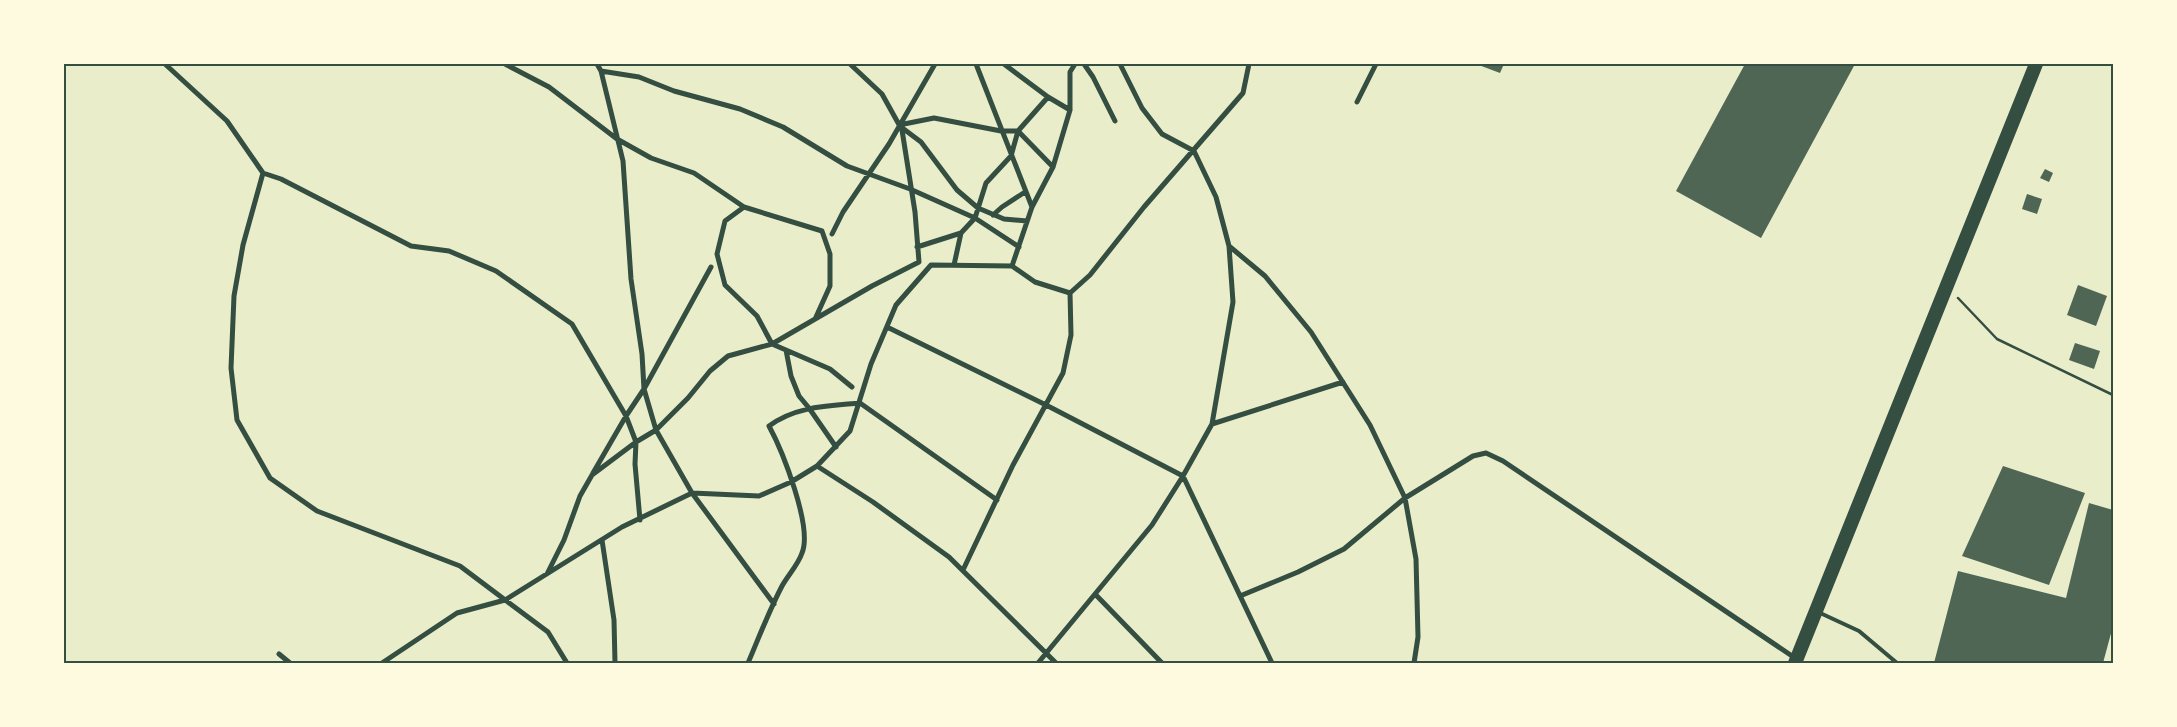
<svg xmlns="http://www.w3.org/2000/svg" width="2177" height="727" font-family="'IBM Plex Sans',sans-serif">
	<style>
		.building { fill: #4f6655 }
		.lines { fill: none; stroke-linecap: round; stroke-linejoin: round }
		.path { stroke: #344e41; stroke-width: 2.5 }
		.service { stroke: #344e41; stroke-width: 4 }
		.minor { stroke: #344e41; stroke-width: 5 }
		.trunk { stroke: #344e41; stroke-width: 14 }
		.neatline { fill: none; stroke: #344e41; stroke-width: 2 }
	</style>
	<rect width="100%" height="100%" fill="#e9edc9"/>
	<path class="building" d="M1476 64H1504L1500 73Z
		M1745 64H1855L1761 238 1676 191Z
		M2045 169 2053 173 2049 182 2040 178Z
		M2027 194 2042 199 2037 214 2022 209Z
		M2078 285 2107 296 2096 326 2067 315Z
		M2075 343 2100 351 2094 369 2069 360Z
		M2003 466 2085 493 2049 585 1962 556Z
		M2089 503 2113 510V626L2103 663H1934L1958 571 2066 598Z"/>
	<g class="lines">
		<path class="path" d="M1958 298 1997 339 2113 395"/>
		<path class="service" d="M1818 612 1859 631 1897 663"/>
		<path class="minor" d="M165 64 227 121 263 173 243 245 234 296 231 368 237 420 270 478 317 511 460 566 548 632 567 663
			M505 64 549 87 617 139 651 158 694 173 744 207 822 231 830 254V286L816 317
			M597 64 601 71 623 161 631 279 642 354 644 389 656 430 692 493 774 604
			M976 64 1032 207
			M1004 64 1048 97 1070 110
			M1084 64 1093 77 1115 121
			M601 71 639 77 674 91 740 109 783 127 847 166 910 189 975 218 1019 247
			M1357 102 1376 64
			M899 125 934 118 1001 131H1018L1053 167
			M901 127 921 142 957 190 978 208 1004 219 1027 221
			M263 173 281 179 411 246 449 251 496 271 572 324 626 416 636 442 635 464 640 520
			M744 207 725 221 717 254 725 285 757 316 772 344 830 369 852 387
			M993 215 1002 207 1025 192
			M832 234 843 212 889 144 935 64
			M1229 246 1265 276 1311 332 1370 425 1405 498 1416 559 1418 637 1414 663
			M917 247 961 233
			M954 265 961 233 975 218 986 183 1011 156 1018 131 1048 97
			M1012 266 1032 207 1053 167 1070 110V72L1075 64
			M887 327 1046 405 1183 476 1272 663
			M786 350 791 376 799 396 809 408 836 447
			M1212 424 1343 382
			M817 466 873 502 949 557 1056 663
			M593 473 626 416 644 389 711 267
			M602 540 614 620 615 663
			M963 570 1013 465 1063 373 1071 335 1070 293
			M547 574 564 540 580 496 592 475 636 442 656 430 688 398 710 371 728 356 772 344 872 286 919 262 915 212 902 130 882 94 850 64
			M1095 594 1162 663
			M1240 596 1298 572 1344 549 1405 498 1473 456 1486 453 1503 461 1795 658
			M279 654 290 663
			M382 663 457 613 505 600 622 527 692 493 759 496 791 482 817 466 850 431 871 364 896 305 931 265 1012 266 1035 282 1070 293 1090 275 1144 207 1243 93 1249 64
			M748 663C759 637 769 611 782 586 788 575 798 565 802 553 813 527 782 450 769 426 796 406 828 406 860 403L997 500
			M1038 663 1152 525 1183 476 1212 424 1233 302 1229 246 1216 197 1194 151 1162 134 1142 108 1120 64"/>
		<path class="trunk" d="M1795 663 2036 64"/>
	</g>
	<rect width="2177" height="727" fill="none" stroke="#fefae0" stroke-width="130"/>
	<rect x="65" y="65" width="2047" height="597" class="neatline"/>
</svg>
